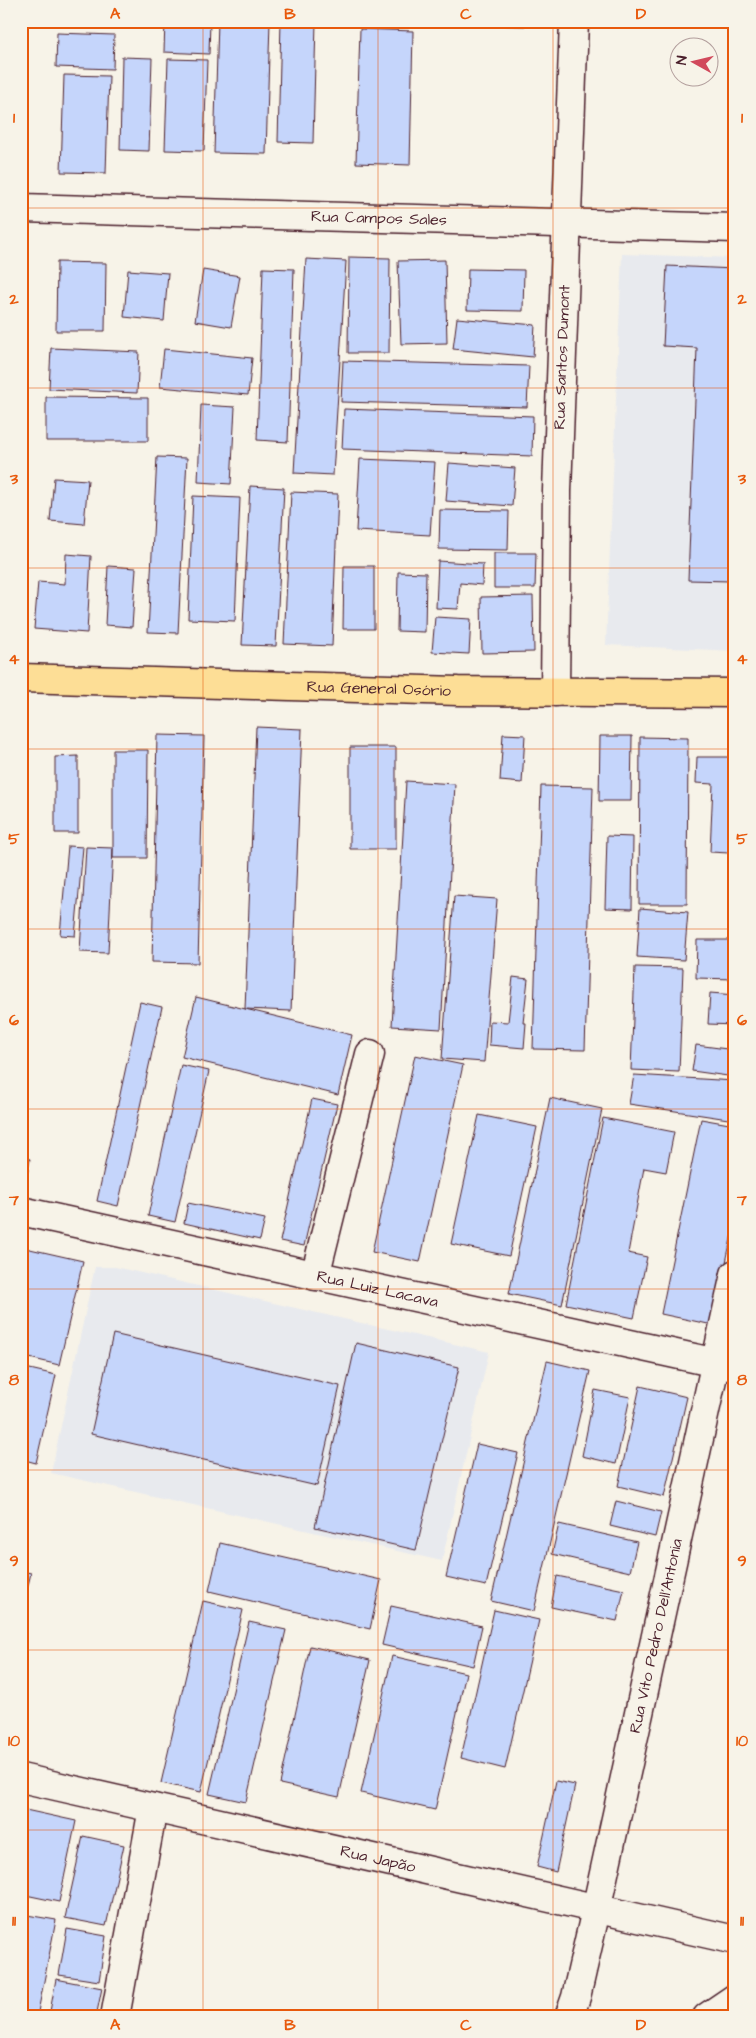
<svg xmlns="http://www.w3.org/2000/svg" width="756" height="2038" font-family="'Architects Daughter',sans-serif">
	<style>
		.built { fill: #e8eaee }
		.building { fill: #c5d5fb; stroke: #4a1f2b }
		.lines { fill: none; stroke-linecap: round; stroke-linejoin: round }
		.minor-casing { stroke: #4a1f2b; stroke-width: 31 }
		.major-casing { stroke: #4a1f2b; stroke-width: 31 }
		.minor { stroke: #f7f3e8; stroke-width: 28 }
		.major { stroke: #fdde96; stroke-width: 28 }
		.grid { fill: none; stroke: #e8590c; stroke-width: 1; stroke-opacity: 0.55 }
		.labels { text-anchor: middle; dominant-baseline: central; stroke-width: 4; stroke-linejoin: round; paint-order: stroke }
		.street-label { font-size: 16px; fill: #4a1f2b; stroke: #f7f3e8 }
		.neatline { fill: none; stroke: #e8590c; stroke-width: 2 }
		.grid-label { font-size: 16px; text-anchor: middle; font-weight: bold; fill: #e8590c }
	</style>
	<rect width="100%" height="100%" fill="#f7f3e8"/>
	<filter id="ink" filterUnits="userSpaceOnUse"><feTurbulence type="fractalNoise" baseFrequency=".02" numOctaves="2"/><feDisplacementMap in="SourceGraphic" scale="10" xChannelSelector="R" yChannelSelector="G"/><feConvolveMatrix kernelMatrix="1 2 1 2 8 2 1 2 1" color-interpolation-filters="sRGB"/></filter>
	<g filter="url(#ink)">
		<path class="built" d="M622 254 735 258V651L606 645Z
			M95 1267H115L489 1352 442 1561 51 1473Z"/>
		<path class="building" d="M73 21H145V25L73 23Z
			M165 21H210L209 54 164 52Z
			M218 21H270L266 154 214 153Z
			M281 21H316L313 143 278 142Z
			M440 21H525V26L440 24Z
			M360 29 413 31 410 165 356 163Z
			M57 33 114 35 113 69 56 67Z
			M122 57 152 58 149 151 120 150Z
			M168 59 207 60 204 151 165 150Z
			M64 75 109 76 106 173 61 172Z
			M349 257 390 258 389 353H348Z
			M306 259 346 261 333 475 294 473Z
			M445 260 447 343 401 344 398 261Z
			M57 262 106 263 105 331H56Z
			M667 266 735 269V467L730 581 688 580 697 348 663 346Z
			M263 268 294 269 288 442 257 440Z
			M468 269 524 270 523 311 467 310Z
			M128 270 168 273 164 321 124 317Z
			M203 270 240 276 231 327 195 321Z
			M457 318 535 325 533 357 453 349Z
			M51 348 139 352 137 393 49 389Z
			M164 349 252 358 248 395 160 387Z
			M343 361 529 366 527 407 341 402Z
			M46 397 148 398V441H46Z
			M201 405 235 407 231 484 198 482Z
			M344 409 533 416 532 456 342 449Z
			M157 457 187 458 178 633 148 632Z
			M360 459 435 462 430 535 356 531Z
			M449 463 515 468 512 506 446 501Z
			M54 478 88 480 84 524 50 521Z
			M250 486 284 488 276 646 242 645Z
			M291 492 338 494 332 646 284 644Z
			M193 496 240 498 235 621 188 619Z
			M440 510 509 511 508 550 439 549Z
			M494 553H536L535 588H494Z
			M66 554 91 556 87 633 34 629 38 582 65 584Z
			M438 561 483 564 482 585 460 583 458 609 436 608Z
			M108 566 136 568 132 627 105 625Z
			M344 566H374V629H343Z
			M398 572 426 573 425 632 397 631Z
			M533 596 534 652 482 653 481 597Z
			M435 617 471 619 469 654 432 652Z
			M256 727 302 729 291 1011 245 1009Z
			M503 734 525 735 522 783 500 781Z
			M157 735 204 736 198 963 152 962Z
			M600 736H632L631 801H599Z
			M640 737 688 738 687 904H639Z
			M350 747H396V849H350Z
			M113 750H148L147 858H113Z
			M78 756V833H55V757Z
			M697 757H733L729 853 710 852 713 784 696 783Z
			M406 781 455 784 441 1029 392 1026Z
			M541 786 593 787 585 1050 533 1049Z
			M607 836 633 837 632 909 605 908Z
			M68 846 83 847 75 936 60 935Z
			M86 847 113 848 108 953 80 952Z
			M454 896 497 899 484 1062 442 1059Z
			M640 908 688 912 684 960 637 957Z
			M697 940H735V979L696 978Z
			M635 967 683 968 679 1072 631 1070Z
			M513 977 528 979 523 1023H526L524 1048 489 1045 490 1021 508 1022Z
			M710 993 735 995V1025L708 1024Z
			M196 997 352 1035 338 1095 182 1057Z
			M140 1002 162 1007 118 1206 97 1201Z
			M696 1045 735 1050V1077L692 1071Z
			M415 1055 463 1065 420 1262 372 1252Z
			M181 1065 209 1071 175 1222 148 1216Z
			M634 1075 735 1081V1120L629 1104Z
			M550 1098 602 1109 562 1305 509 1294Z
			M312 1099 337 1104 304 1246 280 1241Z
			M479 1115 537 1127 509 1256 451 1244Z
			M603 1118 674 1132 666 1172 644 1168 628 1253 647 1257 634 1318 566 1304Z
			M701 1119 735 1125V1219L713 1325 661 1314Z
			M21 1157 30 1159 26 1181 21 1180Z
			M188 1203 265 1219 260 1240 184 1223Z
			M21 1247 83 1261 59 1365 21 1356Z
			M113 1334 340 1386 317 1486 91 1434Z
			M356 1343 459 1367 416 1550 315 1527Z
			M547 1361 590 1371 534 1611 491 1601Z
			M21 1367 56 1375 36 1463 21 1459Z
			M640 1386 687 1397 664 1497 618 1486Z
			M595 1390 630 1397 616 1464 582 1456Z
			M477 1444 518 1453 486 1586 446 1577Z
			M616 1501 661 1512 655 1537 610 1526Z
			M559 1524 637 1542 630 1572 552 1554Z
			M220 1543 381 1580 370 1629 209 1591Z
			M21 1571 31 1573 21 1614Z
			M557 1576 624 1590 617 1621 551 1607Z
			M203 1601 243 1610 201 1792 161 1783Z
			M391 1606 482 1626 473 1666 382 1645Z
			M494 1610 539 1620 505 1769 461 1758Z
			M249 1622 286 1630 246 1802 209 1794Z
			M310 1646 370 1660 339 1797 280 1784Z
			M392 1656 466 1673 435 1810 361 1793Z
			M556 1781 575 1785 556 1872 537 1867Z
			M21 1809 76 1821 59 1902 21 1894Z
			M83 1836 124 1845 106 1926 65 1918Z
			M21 1914 56 1920 37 2017H21Z
			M67 1929 106 1936 99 1981 59 1975Z
			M56 1979 102 1988 96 2017H49Z"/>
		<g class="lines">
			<defs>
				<g id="minor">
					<path id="s1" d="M21 208 735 228"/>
					<path id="s2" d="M555 692 557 491 574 21"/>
					<path id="s3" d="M21 1211 735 1367"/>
					<path d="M315 1276 370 1054"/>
					<path id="s4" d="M21 1778 735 1940"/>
					<path d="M115 2017 153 1808"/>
					<path id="s5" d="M569 2017 576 1997 596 1910 735 1274"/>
					<path d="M707 2017 735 1998"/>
				</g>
				<g id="major">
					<path id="s6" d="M21 678 458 691 735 693"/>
				</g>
			</defs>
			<use href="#minor" class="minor-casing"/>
			<use href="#major" class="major-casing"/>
			<use href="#minor" class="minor"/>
			<use href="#major" class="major"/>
		</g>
	</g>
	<path class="grid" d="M203 21V2017M378 21V2017M553 21V2017M21 208H735M21 388H735M21 568H735M21 749H735M21 929H735M21 1109H735M21 1289H735M21 1470H735M21 1650H735M21 1830H735"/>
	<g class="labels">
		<g class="street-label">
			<text stroke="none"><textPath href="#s1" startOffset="358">Rua Campos Sales</textPath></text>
			<text stroke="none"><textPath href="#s2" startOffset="335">Rua Santos Dumont</textPath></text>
			<text stroke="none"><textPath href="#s6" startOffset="358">Rua General Osório</textPath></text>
			<text stroke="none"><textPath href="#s3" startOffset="365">Rua Luiz Lacava</textPath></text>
			<text stroke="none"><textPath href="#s5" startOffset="391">Rua Vito Pedro Dell'Antonia</textPath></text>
			<text stroke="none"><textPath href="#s4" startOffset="366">Rua Japão</textPath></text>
		</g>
	</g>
	<rect width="756" height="2038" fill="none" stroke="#f7f3e8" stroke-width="55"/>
	<g transform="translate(694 62) rotate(278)"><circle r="24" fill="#f7f3e8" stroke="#b29e9c"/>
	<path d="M0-4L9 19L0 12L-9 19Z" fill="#d1495b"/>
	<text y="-8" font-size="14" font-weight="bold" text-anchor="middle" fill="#4a1f2b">N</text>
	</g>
	<rect x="28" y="28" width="700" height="1982" class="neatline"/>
	<g class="grid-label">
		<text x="115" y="19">A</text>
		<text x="290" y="19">B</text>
		<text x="466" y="19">C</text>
		<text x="641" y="19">D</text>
		<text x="14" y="123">1</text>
		<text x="742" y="123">1</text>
		<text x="14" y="304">2</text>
		<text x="742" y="304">2</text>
		<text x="14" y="484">3</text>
		<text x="742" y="484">3</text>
		<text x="14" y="664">4</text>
		<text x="742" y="664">4</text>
		<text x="14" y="844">5</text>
		<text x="742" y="844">5</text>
		<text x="14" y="1025">6</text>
		<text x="742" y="1025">6</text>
		<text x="14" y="1205">7</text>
		<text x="742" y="1205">7</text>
		<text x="14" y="1385">8</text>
		<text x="742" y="1385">8</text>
		<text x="14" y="1566">9</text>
		<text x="742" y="1566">9</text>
		<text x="14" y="1746">10</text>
		<text x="742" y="1746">10</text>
		<text x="14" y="1926">11</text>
		<text x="742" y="1926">11</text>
		<text x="115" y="2030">A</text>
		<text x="290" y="2030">B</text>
		<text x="466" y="2030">C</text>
		<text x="641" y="2030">D</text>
	</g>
</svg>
